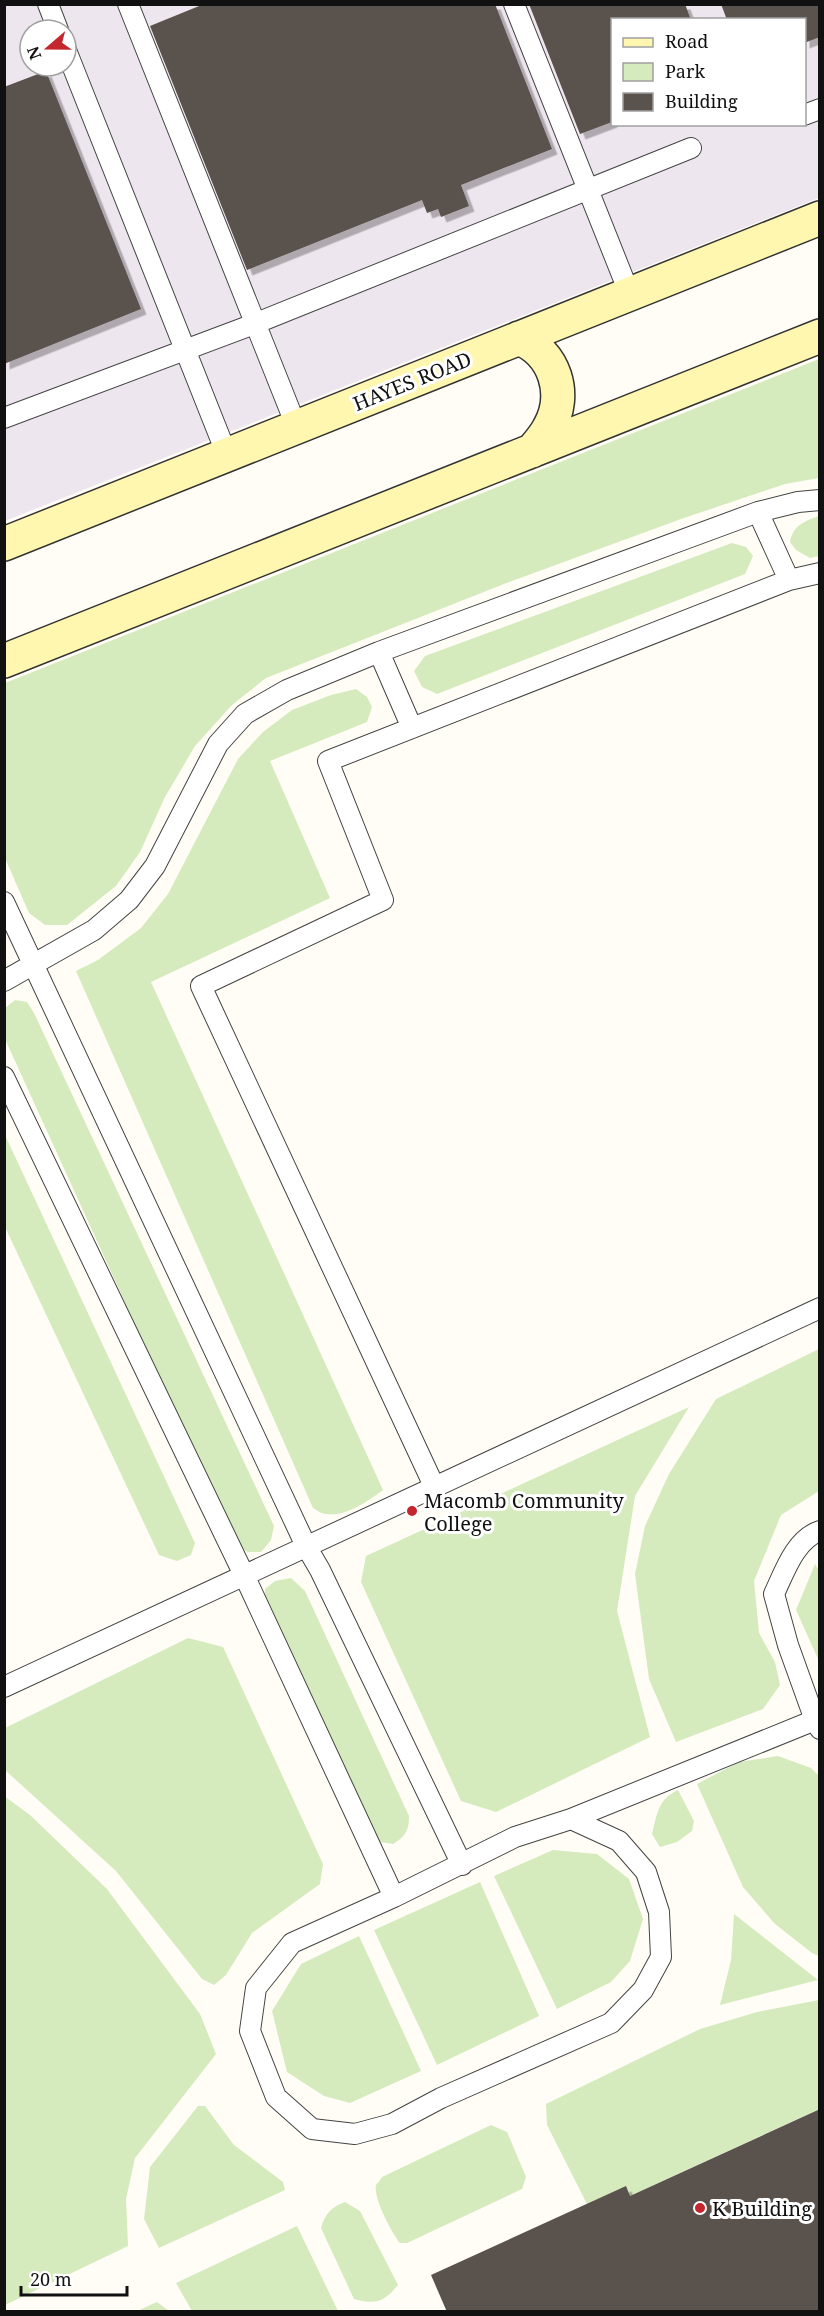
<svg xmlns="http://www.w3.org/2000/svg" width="824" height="2316" font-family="'Noto Serif',serif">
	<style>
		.industrial { fill: #eee6ef; fill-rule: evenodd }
		.green { fill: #d5ebbd }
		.building { fill: #5a524d; filter: url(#shadow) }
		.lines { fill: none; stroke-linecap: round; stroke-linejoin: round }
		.lane-casing { stroke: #444; stroke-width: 22 }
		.secondary-casing { stroke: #333; stroke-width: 36 }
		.lane { stroke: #fff; stroke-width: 20 }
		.secondary { stroke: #fff6b0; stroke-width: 33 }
		.poi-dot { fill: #c4262e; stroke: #fff; stroke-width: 2 }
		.labels { text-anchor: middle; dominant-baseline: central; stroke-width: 6; stroke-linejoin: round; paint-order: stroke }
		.street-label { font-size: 20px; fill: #111; stroke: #fff }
		.poi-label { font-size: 20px; fill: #111; stroke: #fff; text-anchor: start }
	</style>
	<defs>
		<filter id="shadow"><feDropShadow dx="5.5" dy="5.5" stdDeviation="0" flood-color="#0004"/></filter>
	</defs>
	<rect width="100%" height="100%" fill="#fffdf5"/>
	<path class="industrial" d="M5 5H819V198L5 521ZM612 20H804V124H612ZM30 30H66V66H30Z"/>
	<path class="green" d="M819 359V478L785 484 681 519 504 584 266 678 232 705 195 746 165 797 140 852 116 886 67 925H45L29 913 5 858V683Z
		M819 516V556L810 558 796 550 790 542C793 525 805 521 819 516Z
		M732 543 746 547 753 556 745 574 437 694 422 687 414 671 425 656Z
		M356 689 367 697 372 707 367 722 270 761 330 898 151 982 383 1490C368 1501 346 1517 326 1514 322 1514 316 1510 313 1508L76 971 98 960 141 928 168 894 238 759 263 732 292 710 331 695Z
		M15 1000 27 1002 34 1013 274 1526 271 1540 261 1552H248L235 1544 5 1039 4 1009Z
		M5 1135 195 1543 191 1555 177 1561 159 1555 5 1227Z
		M819 1349V1491L781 1515 754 1581 759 1633 775 1662 780 1685 763 1709 676 1742 649 1679 635 1574 645 1526 669 1474 716 1399Z
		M689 1407 635 1496 617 1611 650 1737 496 1812 461 1801 361 1582 366 1556Z
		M815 1564 820 1572 819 1661 796 1610Z
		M291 1578 305 1591 409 1816C409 1830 406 1836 393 1844L380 1842 370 1834 265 1604V1589L275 1581Z
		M188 1638 223 1647 323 1864 320 1884 252 1933 226 1975 214 1985 202 1979 116 1871 5 1770V1728Z
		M778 1756 811 1768 819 1776V1956L812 1953 775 1924 743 1887 697 1784 739 1762Z
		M678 1790 694 1821 692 1831 677 1842 660 1847 652 1834C657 1814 658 1799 678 1790Z
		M4 1796 30 1815 107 1889 200 2014 216 2054 135 2158 126 2199 128 2246 5 2305Z
		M553 1850 597 1854 629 1879 643 1919 630 1961 611 1982 557 2009 494 1876Z
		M480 1882 539 2016 437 2065 374 1930Z
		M734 1914 818 1980 720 2005 731 1960Z
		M359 1936 421 2071 350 2103 324 2096 287 2072 272 2011 301 1964Z
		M819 2000V2109L630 2196 587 2204 547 2125 546 2104 700 2029 757 2012Z
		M198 2106H205L234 2145 283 2182 285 2190 159 2248 144 2219 150 2167Z
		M491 2125 507 2132 526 2177 522 2189 407 2243H400C392 2233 373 2198 376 2185 377 2184 381 2179 382 2177Z
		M345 2202 360 2211 398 2285C384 2302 376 2305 354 2299L321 2228C325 2214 331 2207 345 2202Z
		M297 2226 338 2311H192L176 2283Z
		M157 2302 169 2311H137Z"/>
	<path class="building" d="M204 4H495L552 149 461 185 469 206 441 217 438 209 427 213 422 200 247 270 150 26Z
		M529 4H685L691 20H612V122L580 134Z
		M721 4H820V37L804 43V20H727Z
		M46 71 141 309 4 364V87Z
		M820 2109V2312H447L431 2275 626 2186 630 2196Z"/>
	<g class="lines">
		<defs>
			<path id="lane" d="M48 4 58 30
				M128 4 297 428
				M514 4 630 295
				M66 50 227 455
				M804 115 820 109
				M4 418 254 324 691 148
				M758 512 789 580 820 573
				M379 652 412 728
				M4 902 306 1546 320 1570 462 1865
				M4 981 94 930 129 900 155 866 218 744 245 714 287 690 379 652 758 512 798 502 820 500
				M4 1077 244 1575 394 1897
				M435 1488 201 986 383 900 328 761 789 580
				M4 1687 820 1308
				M815 1720 788 1645 774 1594C784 1573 795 1539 820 1531
				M571 1819 619 1841 646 1872 659 1912 661 1957 643 1990 611 2023 441 2098 392 2124 355 2134 312 2129 276 2097 250 2031 256 1988 292 1943 394 1897 515 1837Z
				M571 1819 815 1720 820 1729"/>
			<path id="secondary" d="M519 338C555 353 568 394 549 428 545 436 538 444 532 451
				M4 544 820 218
				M4 661 820 336"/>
		</defs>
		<use href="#lane" class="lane-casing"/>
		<use href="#secondary" class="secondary-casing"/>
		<use href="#lane" class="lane"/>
		<use href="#secondary" class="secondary"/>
	</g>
	<g class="poi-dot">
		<circle cx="412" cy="1511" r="6"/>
		<circle cx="700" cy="2208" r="6"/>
	</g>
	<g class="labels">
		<g class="street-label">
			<text transform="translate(412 381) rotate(-22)">HAYES ROAD</text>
		</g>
		<g class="poi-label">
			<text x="424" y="1500">Macomb Community<tspan x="424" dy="23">College</tspan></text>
			<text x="712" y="2208">K Building</text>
		</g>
	</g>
	<rect width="824" height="2316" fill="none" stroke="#111111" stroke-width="12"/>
	<rect x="611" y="18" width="195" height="108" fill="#ffffff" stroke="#a0a0a0" stroke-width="1.5"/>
	<rect x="623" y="38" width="30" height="9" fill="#fff6b0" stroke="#a0a0a0" stroke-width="1.5"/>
	<text x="665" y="48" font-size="18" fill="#111111">Road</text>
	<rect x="623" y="63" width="30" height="18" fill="#d5ebbd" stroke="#a0a0a0" stroke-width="1.5"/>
	<text x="665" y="78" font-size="18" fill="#111111">Park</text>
	<rect x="623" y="93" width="30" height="18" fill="#5a524d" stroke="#a0a0a0" stroke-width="1.5"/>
	<text x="665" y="108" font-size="18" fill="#111111">Building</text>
	<g transform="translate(48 48) rotate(250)"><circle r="28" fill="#ffffff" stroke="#a0a0a0" stroke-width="1.5"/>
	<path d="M0-4.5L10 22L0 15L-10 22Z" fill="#c4262e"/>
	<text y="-9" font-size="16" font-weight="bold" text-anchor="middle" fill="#111111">N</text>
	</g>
	<path d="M21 2286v9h106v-9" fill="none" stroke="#111111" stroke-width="3"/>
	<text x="30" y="2286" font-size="18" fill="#111111" stroke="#ffffff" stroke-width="4.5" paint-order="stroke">20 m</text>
</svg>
